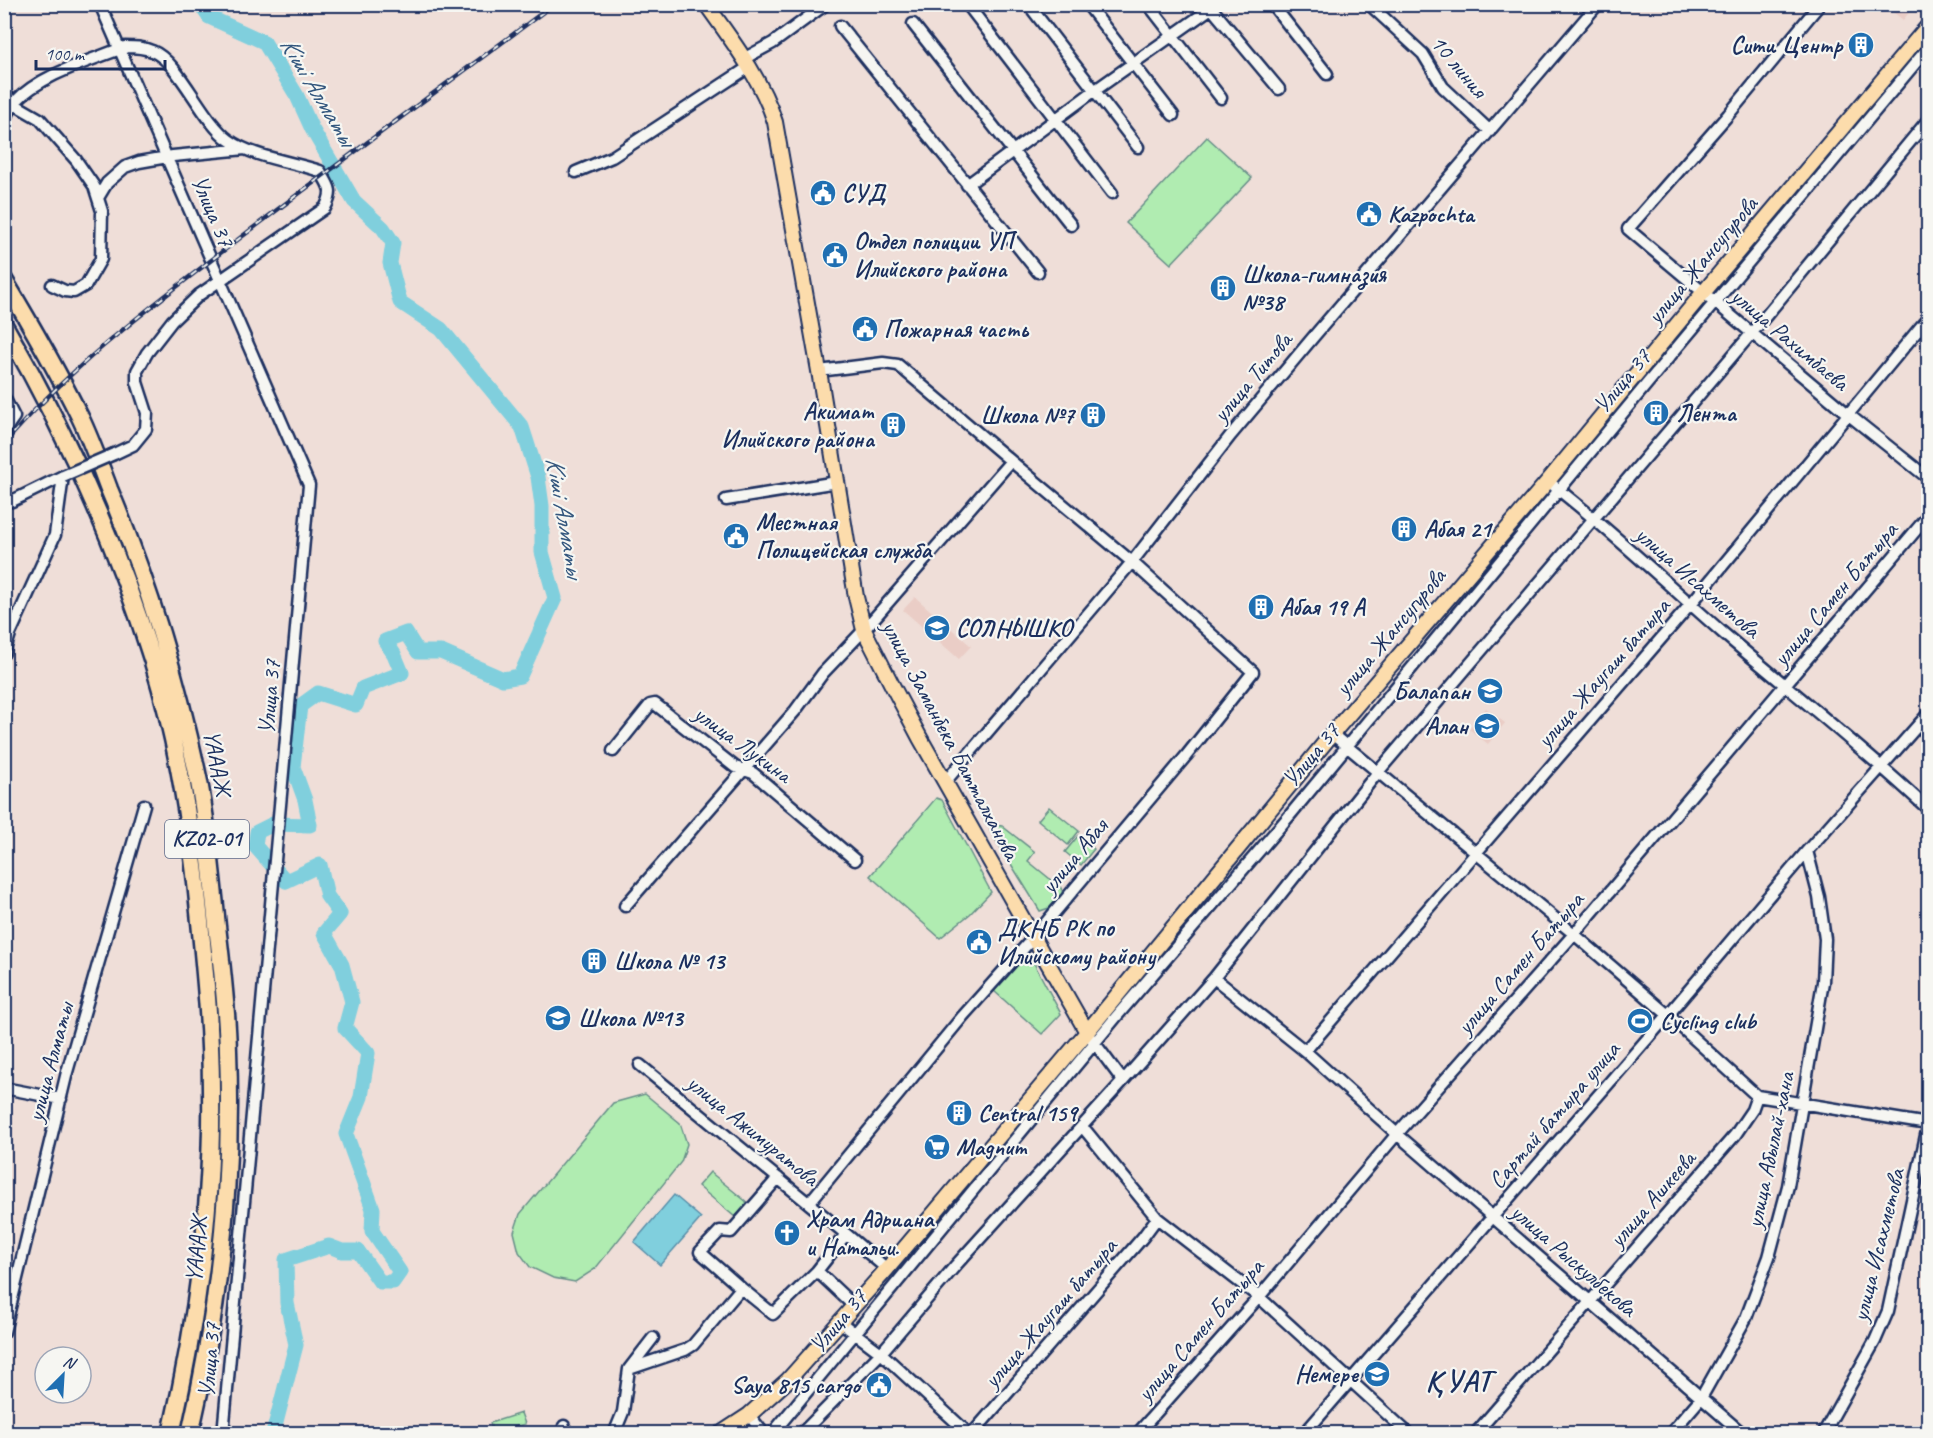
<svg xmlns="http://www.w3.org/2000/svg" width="1933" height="1438" font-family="Caveat,sans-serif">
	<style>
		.built { fill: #eacdc6 }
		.green { fill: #b0ecb1; stroke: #668e88; stroke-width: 1.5 }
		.water { fill: #80cfdd; stroke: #588faa; stroke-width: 1.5 }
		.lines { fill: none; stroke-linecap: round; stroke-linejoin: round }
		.river { stroke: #80cfdd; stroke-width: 15 }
		.minor-casing { stroke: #1b2f5e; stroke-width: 15 }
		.major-casing { stroke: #1b2f5e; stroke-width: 18 }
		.highway-casing { stroke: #1b2f5e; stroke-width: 21 }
		.minor { stroke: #f6f6f2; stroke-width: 10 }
		.major { stroke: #fcdcac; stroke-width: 14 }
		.highway { stroke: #fcdcac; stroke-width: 16 }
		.rail-casing { stroke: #1b2f5e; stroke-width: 4.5 }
		.rail { stroke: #f6f6f2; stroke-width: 2; stroke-dasharray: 7; stroke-linecap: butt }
		.minor-bridge-casing { stroke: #1b2f5e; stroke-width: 15; stroke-linecap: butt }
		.minor-bridge { stroke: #f6f6f2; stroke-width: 10 }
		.labels { text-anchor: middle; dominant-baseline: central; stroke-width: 4.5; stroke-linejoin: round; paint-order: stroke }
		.shield { fill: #f6f6f2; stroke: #5d6b8a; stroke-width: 1.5 }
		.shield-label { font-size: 22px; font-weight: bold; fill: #1b2f5e }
		.poi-label { font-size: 24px; font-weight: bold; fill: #1b2f5e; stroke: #f6f6f2; text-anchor: start }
		.street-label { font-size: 24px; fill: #1b2f5e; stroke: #f6f6f2 }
		.water-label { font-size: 26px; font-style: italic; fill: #34577e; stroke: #f6f6f2 }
		.district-label { font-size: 30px; font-weight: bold; letter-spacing: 1.5px; fill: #1b2f5e; stroke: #f6f6f2 }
	</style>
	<rect width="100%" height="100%" fill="#efded8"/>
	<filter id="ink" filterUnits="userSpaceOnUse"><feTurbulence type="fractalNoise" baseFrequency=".0167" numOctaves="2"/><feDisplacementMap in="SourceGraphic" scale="12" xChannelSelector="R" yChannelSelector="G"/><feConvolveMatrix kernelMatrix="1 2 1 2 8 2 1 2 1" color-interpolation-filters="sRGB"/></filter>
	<g filter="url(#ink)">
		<path class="built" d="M1884 5 1915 4V5L1903 20Z
			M915 597 971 646 959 659 903 610Z
			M1488 679 1503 692 1492 704 1477 691Z
			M1486 708 1505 723 1488 744 1469 729Z
			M1376 1362 1389 1374 1377 1387 1364 1375Z"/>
		<path class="green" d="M1207 137 1252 178 1171 264 1126 223Z
			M936 798 942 800 991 892 970 914 940 938 870 876Z
			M1049 807 1079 831 1068 845 1038 820Z
			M995 825 1002 826 1035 852 1028 861 1061 888 1063 894 1049 908 1040 911 990 830Z
			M1078 836 1094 849 1081 865 1065 852Z
			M1028 952 1061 1014 1042 1034 994 991Z
			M645 1094 680 1123 687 1144 681 1162 595 1269 575 1282 553 1278 530 1267 519 1252 514 1232 520 1214 613 1103Z
			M710 1172 748 1203 735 1217 698 1186Z
			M521 1413 525 1424 493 1433 490 1423Z"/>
		<path class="water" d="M674 1195 701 1218 660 1265 634 1242Z"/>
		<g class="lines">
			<path class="river" d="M200 4 209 17 264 42 297 96 312 129 354 201 383 228 393 243 390 263 400 302 441 329 522 427 538 477 542 506V552L555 598 520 676 503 679 441 652H418L406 633 385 641 394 654 402 673 363 688 356 705 318 693 300 706 293 767 305 800 310 825 273 824 257 832 255 846 286 881 320 865 327 896 340 914 324 933 342 965 352 1002 345 1028 368 1053 361 1097 346 1134 373 1209 372 1231 400 1272 393 1282H380L358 1251H342L329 1246 286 1260 287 1303 296 1345 273 1434"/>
			<defs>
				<path id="minor" d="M100 4 309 485 223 1434
					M967 4 1112 193
					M1028 4 1138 147
					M1087 4 1173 115
					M1148 4 1221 98
					M1208 4 1279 89
					M1272 4 1327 74
					M1369 4 1423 54 1443 87 1490 131
					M1820 4 1728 115 1628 229 1849 415 1928 478
					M913 24 1071 225
					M840 26 1038 272
					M745 58 773 43 826 4
					M4 92 14 104 40 119 76 160 94 186 102 211 101 259 86 285 74 292 65 291 52 285
					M4 123C7 116 10 108 15 102 41 74 90 61 125 47 134 47 143 47 152 51 180 62 201 120 229 140 252 157 293 162 320 171 330 187 334 191 325 208L199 295 172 321 147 353 137 371V382L147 413 146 429 133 445 114 454
					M576 172 612 157 749 67
					M967 185 1094 91 1217 4
					M98 198 107 183 125 167 139 162 173 156 245 149
					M819 371 883 363 898 365 1011 461
					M4 397 14 417 4 431
					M1554 486C1613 532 1667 584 1723 633 1792 692 1862 747 1928 809
					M726 500 837 482
					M4 502 12 501 63 476
					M4 653 10 634 55 535 63 476
					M1332 734 1574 934 1668 1015 1757 1096 1928 1124
					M613 751 650 705 655 704 735 767 753 773 855 860
					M945 782 1132 562 1231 435 1315 335 1598 4
					M625 906 795 711 823 673 864 630 1011 461 1132 562 1253 672 1186 756 1033 938 963 1016 809 1203
					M1214 978 1305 1051 1397 1134 1743 1434
					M1305 1051 1690 605 1928 318
					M640 1065 846 1234 817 1271 854 1306
					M1123 1081 1214 978 1378 772 1751 334 1928 120
					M4 1088 61 1099
					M1082 1126 1157 1218 1259 1297 1409 1434
					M846 1234 887 1269
					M741 1288 700 1252 720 1231 731 1232 778 1178
					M4 1332 67 1072 144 805
					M629 1369 685 1350 693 1345 741 1288 773 1314 817 1271
					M749 1415 764 1434
					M564 1426 566 1434
					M614 1434 623 1412 629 1369 653 1338
					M772 1434 1116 1017 1290 815 1670 356 1928 48
					M801 1434 881 1353 840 1322
					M969 1434 881 1353 956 1265 1123 1081 1091 1038
					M972 1434 1143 1237 1157 1218
					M1137 1434 1259 1297 1397 1134 1574 934 1928 516
					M1304 1434 1668 1015 1807 851 1928 714
					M1475 1434 1735 1135 1752 1110 1757 1096
					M1670 1434 1701 1398 1746 1318 1769 1257 1788 1186 1823 982 1825 939 1819 897 1807 851
					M1823 1434 1875 1341 1888 1311 1928 1126"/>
				<path id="major" d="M706 4C733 42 761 78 775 122L819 371 856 597 864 630 893 687 920 738 1087 1032
					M720 1434 749 1415 788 1380 887 1269 1087 1032 1332 734 1548 481 1703 293 1928 26"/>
				<path id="highway" d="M4 280C31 325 57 370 80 417 91 440 100 465 109 489 149 584 178 682 199 782 208 830 212 878 217 926 222 967 227 1009 228 1051 233 1179 219 1309 190 1434
					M4 325C66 432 117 545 153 662 178 743 191 828 199 912 205 971 211 1031 211 1090 213 1203 196 1324 171 1434"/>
			</defs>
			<use href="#minor" class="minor-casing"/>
			<use href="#major" class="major-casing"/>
			<use href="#highway" class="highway-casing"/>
			<use href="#minor" class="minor"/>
			<use href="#major" class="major"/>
			<use href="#highway" class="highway"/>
			<defs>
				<path id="rail" d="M4 444C73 363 157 302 240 238 344 159 449 82 554 4"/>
			</defs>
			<use href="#rail" class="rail-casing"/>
			<use href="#rail" class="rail"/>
			<defs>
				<path id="minor-bridge" d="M63 476 114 454"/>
			</defs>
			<use href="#minor-bridge" class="minor-bridge-casing"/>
			<use href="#minor-bridge" class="minor-bridge"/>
		</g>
	</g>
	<defs>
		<symbol id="building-disc" viewBox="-11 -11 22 22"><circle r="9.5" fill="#1f6fb2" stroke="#f6f6f2"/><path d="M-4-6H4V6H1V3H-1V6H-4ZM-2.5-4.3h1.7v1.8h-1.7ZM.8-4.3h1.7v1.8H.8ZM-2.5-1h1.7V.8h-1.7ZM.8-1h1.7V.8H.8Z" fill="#fff"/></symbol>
		<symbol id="civic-disc" viewBox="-11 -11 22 22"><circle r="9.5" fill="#1f6fb2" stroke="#f6f6f2"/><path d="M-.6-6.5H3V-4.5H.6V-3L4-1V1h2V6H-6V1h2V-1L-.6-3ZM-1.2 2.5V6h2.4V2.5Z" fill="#fff"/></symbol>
		<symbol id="school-disc" viewBox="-11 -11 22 22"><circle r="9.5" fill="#1f6fb2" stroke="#f6f6f2"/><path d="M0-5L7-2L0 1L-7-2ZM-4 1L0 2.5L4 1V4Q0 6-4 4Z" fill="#fff"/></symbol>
		<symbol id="stadium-disc" viewBox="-11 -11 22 22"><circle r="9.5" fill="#1f6fb2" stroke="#f6f6f2"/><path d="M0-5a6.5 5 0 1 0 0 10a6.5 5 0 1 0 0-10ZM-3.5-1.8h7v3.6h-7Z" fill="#fff"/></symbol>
		<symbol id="supermarket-disc" viewBox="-11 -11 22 22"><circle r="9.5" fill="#1f6fb2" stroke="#f6f6f2"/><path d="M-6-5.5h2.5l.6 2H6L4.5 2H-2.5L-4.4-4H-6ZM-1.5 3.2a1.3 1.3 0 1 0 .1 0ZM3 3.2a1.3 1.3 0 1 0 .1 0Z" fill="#fff"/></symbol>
		<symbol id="church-disc" viewBox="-11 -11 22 22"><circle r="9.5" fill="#1f6fb2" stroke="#f6f6f2"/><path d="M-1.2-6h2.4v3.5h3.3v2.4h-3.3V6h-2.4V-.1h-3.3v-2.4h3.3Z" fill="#fff"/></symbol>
	</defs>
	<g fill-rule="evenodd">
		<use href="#building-disc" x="1846" y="30" width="30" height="30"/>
		<use href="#civic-disc" x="808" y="178" width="30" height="30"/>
		<use href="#civic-disc" x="1354" y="199" width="30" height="30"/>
		<use href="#civic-disc" x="820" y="240" width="30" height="30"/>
		<use href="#building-disc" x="1208" y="273" width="30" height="30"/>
		<use href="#civic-disc" x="850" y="314" width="30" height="30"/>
		<use href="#building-disc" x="1641" y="398" width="30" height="30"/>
		<use href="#building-disc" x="1078" y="400" width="30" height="30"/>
		<use href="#building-disc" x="878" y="410" width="30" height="30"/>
		<use href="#building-disc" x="1389" y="514" width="30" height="30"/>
		<use href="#civic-disc" x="721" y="521" width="30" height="30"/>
		<use href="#building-disc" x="1246" y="592" width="30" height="30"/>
		<use href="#school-disc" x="922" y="613" width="30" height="30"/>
		<use href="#school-disc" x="1475" y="676" width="30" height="30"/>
		<use href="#school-disc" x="1472" y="711" width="30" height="30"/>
		<use href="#civic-disc" x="964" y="927" width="30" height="30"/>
		<use href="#building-disc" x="579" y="946" width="30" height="30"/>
		<use href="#school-disc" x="543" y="1003" width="30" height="30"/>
		<use href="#stadium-disc" x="1625" y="1006" width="30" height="30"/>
		<use href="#building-disc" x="944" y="1098" width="30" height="30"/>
		<use href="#supermarket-disc" x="922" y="1132" width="30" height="30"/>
		<use href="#church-disc" x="772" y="1218" width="30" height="30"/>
		<use href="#school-disc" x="1362" y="1359" width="30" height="30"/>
		<use href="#civic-disc" x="864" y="1370" width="30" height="30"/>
	</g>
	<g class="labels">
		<rect class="shield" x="165" y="820" width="84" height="38" rx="4.5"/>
		<g class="shield-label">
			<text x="207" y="839">KZ02-01</text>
		</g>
		<g class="poi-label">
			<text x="1842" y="45" text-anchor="end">Сити Центр</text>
			<text x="842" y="193">СУД</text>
			<text x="1388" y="214">Kazpochta</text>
			<text x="854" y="241">Отдел полиции УП<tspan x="854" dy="28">Илийского района</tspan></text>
			<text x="1242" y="274">Школа-гимназия<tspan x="1242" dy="28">№38</tspan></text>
			<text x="884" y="329">Пожарная часть</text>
			<text x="874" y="411" text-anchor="end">Акимат<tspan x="874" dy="28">Илийского района</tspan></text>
			<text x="1676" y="413">Лента</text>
			<text x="1074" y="415" text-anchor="end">Школа №7</text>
			<text x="756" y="522">Местная<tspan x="756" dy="28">Полицейская служба</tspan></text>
			<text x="1424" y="529">Абая 21</text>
			<text x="1280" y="607">Абая 19 А</text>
			<text x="956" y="628">СОЛНЫШКО</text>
			<text x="1470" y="691" text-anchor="end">Балапан</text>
			<text x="1468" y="726" text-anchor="end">Алан</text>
			<text x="998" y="928">ДКНБ РК по<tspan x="998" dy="28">Илийскому району</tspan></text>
			<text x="614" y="961">Школа № 13</text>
			<text x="578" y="1018">Школа №13</text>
			<text x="1660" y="1021">Cycling club</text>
			<text x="978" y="1113">Central 159</text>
			<text x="956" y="1147">Magnum</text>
			<text x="806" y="1219">Храм Адриана<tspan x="806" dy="28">и Натальи.</tspan></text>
			<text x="1358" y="1374" text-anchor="end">Немере</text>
			<text x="860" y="1385" text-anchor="end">Saya 815 cargo</text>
		</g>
		<g class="street-label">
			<text transform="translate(1459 66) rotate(50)">10 линия</text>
			<text transform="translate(213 211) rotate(67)">Улица 37</text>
			<text transform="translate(1702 260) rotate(-50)">улица Жансугурова</text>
			<text transform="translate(1790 339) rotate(40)">улица Рахимбаева</text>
			<text transform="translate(1252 377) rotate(-50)">улица Титова</text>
			<text transform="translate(1622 381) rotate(-50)">Улица 37</text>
			<text transform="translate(1698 582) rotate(41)">улица Исахметова</text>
			<text transform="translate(1835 594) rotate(-50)">улица Самен Батыра</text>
			<text transform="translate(1390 632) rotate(-50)">улица Жансугурова</text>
			<text transform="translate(1603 673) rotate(-49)">улица Жаугаш батыра</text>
			<text transform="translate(269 697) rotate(-85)">Улица 37</text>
			<text transform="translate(951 740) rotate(62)">улица Заманбека Батталханова</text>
			<text transform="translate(743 744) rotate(36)">улица Лукина</text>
			<text transform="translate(1311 755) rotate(-50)">Улица 37</text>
			<text transform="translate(218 763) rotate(79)">ҮАААЖ</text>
			<text transform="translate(1074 856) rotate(-50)">улица Абая</text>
			<text transform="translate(1520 963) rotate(-49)">улица Самен Батыра</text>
			<text transform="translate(50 1062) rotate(-75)">улица Алматы</text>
			<text transform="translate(1554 1115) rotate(-49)">Сартай батыра улица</text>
			<text transform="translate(753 1130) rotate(39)">улица Ажимуратова</text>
			<text transform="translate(1770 1150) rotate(-78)">улица Абылай-хана</text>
			<text transform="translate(1652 1199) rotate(-49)">улица Ашкеева</text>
			<text transform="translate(1878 1245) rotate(-76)">улица Исахметова</text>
			<text transform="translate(196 1249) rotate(-85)">ҮАААЖ</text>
			<text transform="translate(1574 1260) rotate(41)">улица Рыскулбекова</text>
			<text transform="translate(1050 1313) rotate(-49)">улица Жаугаш батыра</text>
			<text transform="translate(838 1321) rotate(-50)">Улица 37</text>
			<text transform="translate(1200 1330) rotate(-49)">улица Самен Батыра</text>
			<text transform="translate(209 1360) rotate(-85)">Улица 37</text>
		</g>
		<g class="water-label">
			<text transform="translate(318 91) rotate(59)">Кіші Алматы</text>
			<text transform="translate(565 517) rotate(80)">Кіші Алматы</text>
		</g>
		<g class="district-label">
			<text x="1459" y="1381">ҚУАТ</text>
		</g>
	</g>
	<rect width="1933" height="1438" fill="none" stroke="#f6f6f2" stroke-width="24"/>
	<rect x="12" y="12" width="1909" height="1414" fill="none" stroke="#1b2f5e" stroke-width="2" filter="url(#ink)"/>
	<g transform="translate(63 1375) rotate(24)"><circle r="28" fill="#f6f6f2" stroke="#9ea6b7" stroke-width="1.5"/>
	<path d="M0-4.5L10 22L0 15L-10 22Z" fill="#1f6fb2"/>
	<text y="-9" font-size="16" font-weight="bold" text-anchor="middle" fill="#1b2f5e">N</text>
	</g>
	<path d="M36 60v9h129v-9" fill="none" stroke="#1b2f5e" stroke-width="3"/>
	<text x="45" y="60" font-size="18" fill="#1b2f5e" stroke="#f6f6f2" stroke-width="4.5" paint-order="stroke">100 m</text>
</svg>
